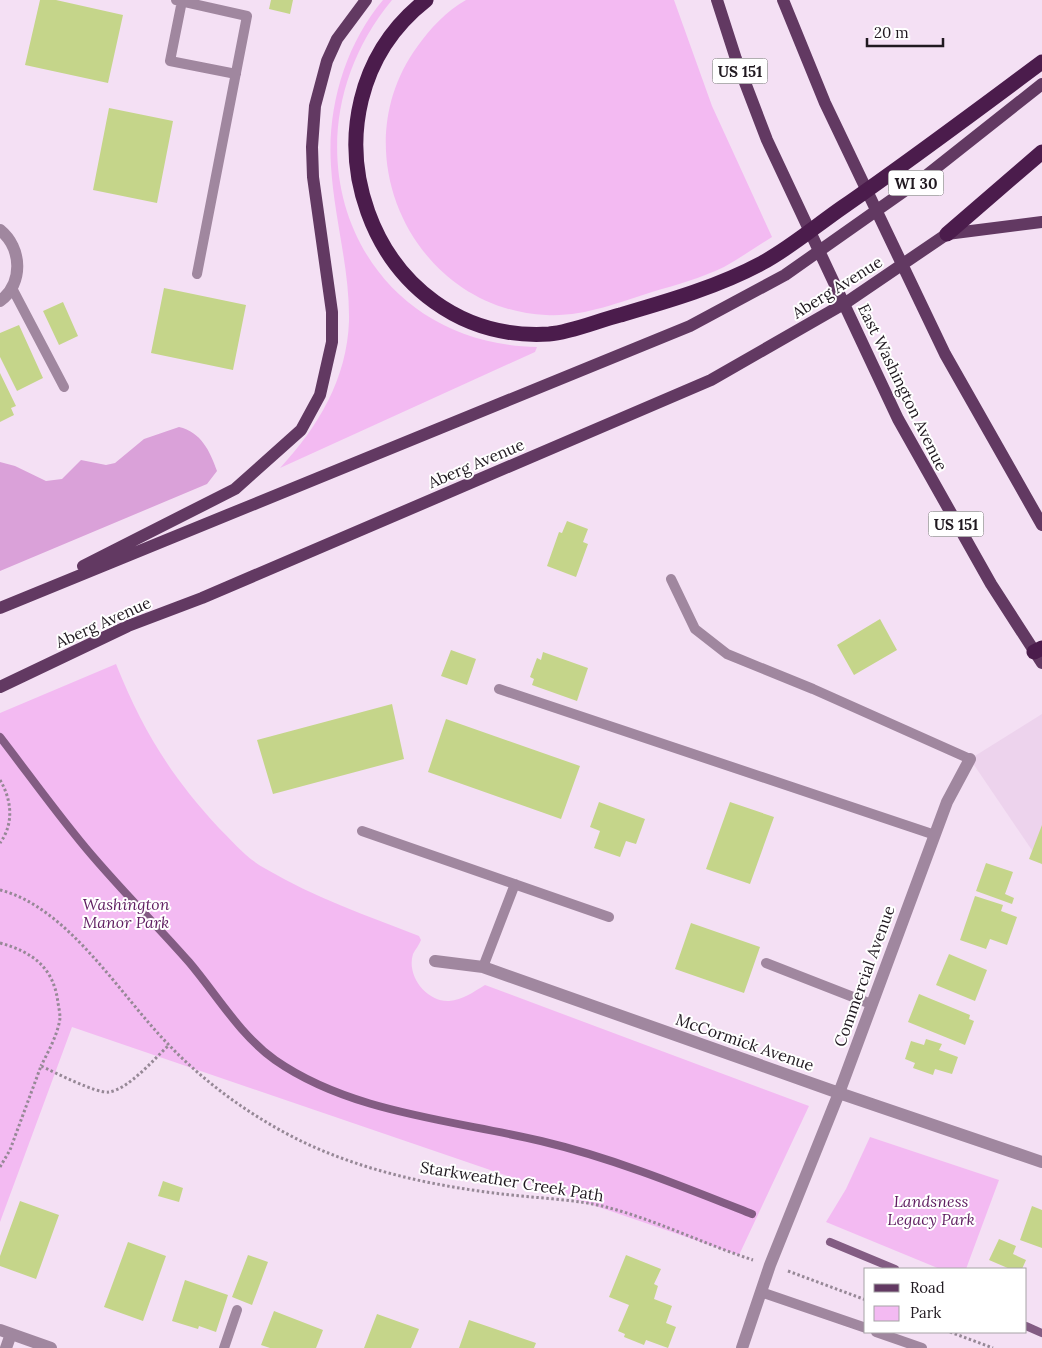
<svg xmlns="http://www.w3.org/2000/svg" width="1042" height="1348" font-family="Lora,serif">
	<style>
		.built { fill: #edd3ed }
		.green { fill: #f3baf2 }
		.forest { fill: #daa1d9 }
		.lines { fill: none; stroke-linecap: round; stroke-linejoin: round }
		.stream { stroke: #835c83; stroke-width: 8 }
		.building { fill: #c5d58a }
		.path { stroke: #968896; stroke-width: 3; stroke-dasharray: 2.5 2.5; stroke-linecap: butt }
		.service { stroke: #a0879f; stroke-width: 10 }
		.minor { stroke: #a0879f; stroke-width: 12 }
		.tertiary { stroke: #a0879f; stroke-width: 12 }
		.primary { stroke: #623962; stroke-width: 12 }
		.motorway { stroke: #4b1c4c; stroke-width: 15 }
		.labels { text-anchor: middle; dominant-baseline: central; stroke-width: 4; stroke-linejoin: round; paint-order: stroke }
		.shield { fill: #fff; stroke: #635e63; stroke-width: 1 }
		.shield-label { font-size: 15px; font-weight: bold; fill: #201920 }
		.street-label { font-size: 16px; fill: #201920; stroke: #fff }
		.park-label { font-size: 16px; font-style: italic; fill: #5f1d61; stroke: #fff }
	</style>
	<rect width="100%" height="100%" fill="#f4e0f4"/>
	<path class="built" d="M1042 714V865L970 759Z"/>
	<path class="green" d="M383 0H392C278 137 349 343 537 347L535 352 280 468C318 427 347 379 349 321 350 269 334 218 331 166 327 108 345 45 383 0Z
		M466 0H674L712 106 772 237C756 247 740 258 724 267 701 278 676 285 652 292 617 303 583 317 546 315 414 309 340 153 417 47 430 29 446 11 466 0Z
		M116 664C142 729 170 775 218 827 233 842 247 859 266 869 313 897 368 916 419 936L421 940C419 945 415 950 413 954 406 976 427 1002 449 1001 463 1000 473 992 485 985L809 1106 739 1255 72 1027 0 1222V713Z
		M870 1137 999 1180 966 1269H940L826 1222 846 1189Z"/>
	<path class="forest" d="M179 427C201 432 210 451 217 471L207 484 0 571V462L15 466 46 481 62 479 81 460 106 465 115 463 144 439Z"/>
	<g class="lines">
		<path class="stream" d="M0 737C27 772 52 807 80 841 114 883 153 921 189 962 217 995 239 1034 275 1060 351 1113 453 1120 541 1141 613 1158 684 1187 752 1214
			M830 1242 895 1269
			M1026 1326 1042 1333"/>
	</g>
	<path class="building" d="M40 0H56L123 15 108 83 25 65Z
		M271 0H293L290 14 269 9Z
		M109 108 173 121 157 203 93 190Z
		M164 288 246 305 233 370 151 353Z
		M63 302 78 336 59 345 43 311Z
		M19 325 43 378 17 391 0 357V333Z
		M0 373 16 406 11 408 14 415 0 422Z
		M567 521 588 529 583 542 588 544 576 577 547 566 559 532 562 533Z
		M880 619 897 650 854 675 837 645Z
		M451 650 476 659 467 685 441 676Z
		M543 652 588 668 577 701 532 685 534 679 530 677 537 658 541 660Z
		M392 704 404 759 273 794 257 740Z
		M446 719 580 766 561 819 428 772Z
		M599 802 645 819 636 844 626 841 620 857 594 848 600 831 590 827Z
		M730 802 774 817 750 884 706 869Z
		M1042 825V864L1029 859Z
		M986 863 1013 872 1005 894 1014 898 1012 904 976 891Z
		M975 896 1003 905 1001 911 1017 917 1007 945 990 939 986 949 960 940Z
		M691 923 760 947 744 993 675 969Z
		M949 954 987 970 975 1001 936 985Z
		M919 994 970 1015 969 1019 974 1021 965 1045 908 1022Z
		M926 1039 942 1044 939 1050 958 1057 952 1074 935 1069 933 1075 913 1068 915 1063 905 1059 911 1041 924 1045Z
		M163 1181 183 1188 179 1202 158 1196Z
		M20 1201 59 1215 36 1279 0 1266V1256Z
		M1032 1206 1042 1210V1248L1020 1240Z
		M999 1239 1016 1246 1013 1254 1026 1260 1022 1269H1010L989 1260Z
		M128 1242 166 1256 143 1321 104 1307Z
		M248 1255 268 1262 252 1305 232 1297Z
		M626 1255 661 1269 654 1284 658 1286 654 1299 672 1306 666 1323 676 1327 668 1348 646 1340 644 1345 624 1337 625 1334 618 1331 629 1305 609 1297Z
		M185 1280 228 1295 216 1332 199 1326 198 1329 172 1321Z
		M274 1311 323 1330 316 1348H270L261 1345Z
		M377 1314 419 1329 411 1348H364Z
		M469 1320 536 1343 534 1348H459Z"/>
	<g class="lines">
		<path class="path" d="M0 780C12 800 14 824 0 843
			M0 890C68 907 120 995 168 1044 205 1083 252 1117 301 1141 363 1171 434 1186 502 1194 533 1198 576 1199 606 1207 656 1220 704 1244 753 1260
			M0 943C33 952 54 968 58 1003 59 1008 60 1014 60 1018 58 1034 48 1052 41 1066
			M0 1167 10 1150 41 1066C54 1072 97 1094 109 1092 129 1089 154 1059 169 1045
			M788 1271 866 1300
			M950 1332 993 1348"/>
		<path class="service" d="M176 0 247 16 197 274
			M182 1 170 61 236 74
			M12 288 64 387
			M671 579 695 629 727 654 813 689 970 759
			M499 689 935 835
			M362 831 609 917
			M766 963 871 1004
			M483 967 515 884
			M761 1292 866 1328
			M876 1332 922 1348
			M224 1348 237 1310"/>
		<path class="minor" d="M0 230C22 248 24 283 0 301
			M435 961 483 967 839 1093 947 802 970 759
			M0 1330 51 1348
			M6 1348 11 1334"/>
		<path class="tertiary" d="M742 1348 770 1265 839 1093 1042 1162"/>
		<path class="primary" d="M717 0 736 59 767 140 898 419 991 584 1042 663
			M783 0 825 103 945 354 1042 525
			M83 566 235 489 301 430 320 395 332 342V312L313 177 312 147 315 106 327 61 337 39 366 0
			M0 608 690 326 785 275 927 175 1042 84
			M0 687 128 626 202 598 711 380 847 302 947 234 1042 222"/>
		<path class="motorway" d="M426 0C287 109 369 345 549 334 572 332 597 321 620 315 668 301 717 287 762 263 790 248 817 225 843 207 911 160 976 111 1042 62
			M947 234 1042 152
			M1034 652 1042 648"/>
	</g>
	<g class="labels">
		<g class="shield">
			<rect x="712.5" y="58.5" width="55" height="25" rx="4"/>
			<rect x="888.5" y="170.5" width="55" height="25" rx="4"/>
			<rect x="928.5" y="511.5" width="55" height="25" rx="4"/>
		</g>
		<g class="shield-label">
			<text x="740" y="71">US 151</text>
			<text x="916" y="183">WI 30</text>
			<text x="956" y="524">US 151</text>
		</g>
		<g class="street-label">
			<text transform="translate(837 287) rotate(-32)">Aberg Avenue</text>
			<text transform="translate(903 387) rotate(64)">East Washington Avenue</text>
			<text transform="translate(476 463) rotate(-23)">Aberg Avenue</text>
			<text transform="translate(103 622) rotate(-24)">Aberg Avenue</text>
			<text transform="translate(864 976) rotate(-70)">Commercial Avenue</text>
			<text transform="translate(745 1042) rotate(19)">McCormick Avenue</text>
			<text transform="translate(512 1181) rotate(9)">Starkweather Creek Path</text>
		</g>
		<g class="park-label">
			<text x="126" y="904">Washington<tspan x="126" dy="18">Manor Park</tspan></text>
			<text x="931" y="1201">Landsness<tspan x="931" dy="18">Legacy Park</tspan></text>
		</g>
	</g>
	<rect x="864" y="1268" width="162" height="65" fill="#ffffff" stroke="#a6a3a6"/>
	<rect x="874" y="1284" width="25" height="8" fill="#623962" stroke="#a6a3a6"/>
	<text x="910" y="1293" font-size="15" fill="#201920">Road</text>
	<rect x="874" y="1306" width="25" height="15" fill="#f3baf2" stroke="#a6a3a6"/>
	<text x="910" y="1318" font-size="15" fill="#201920">Park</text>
	<path d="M867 38v8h76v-8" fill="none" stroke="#201920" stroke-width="2.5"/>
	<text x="874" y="38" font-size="15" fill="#201920" stroke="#ffffff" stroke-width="4" paint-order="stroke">20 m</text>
</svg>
